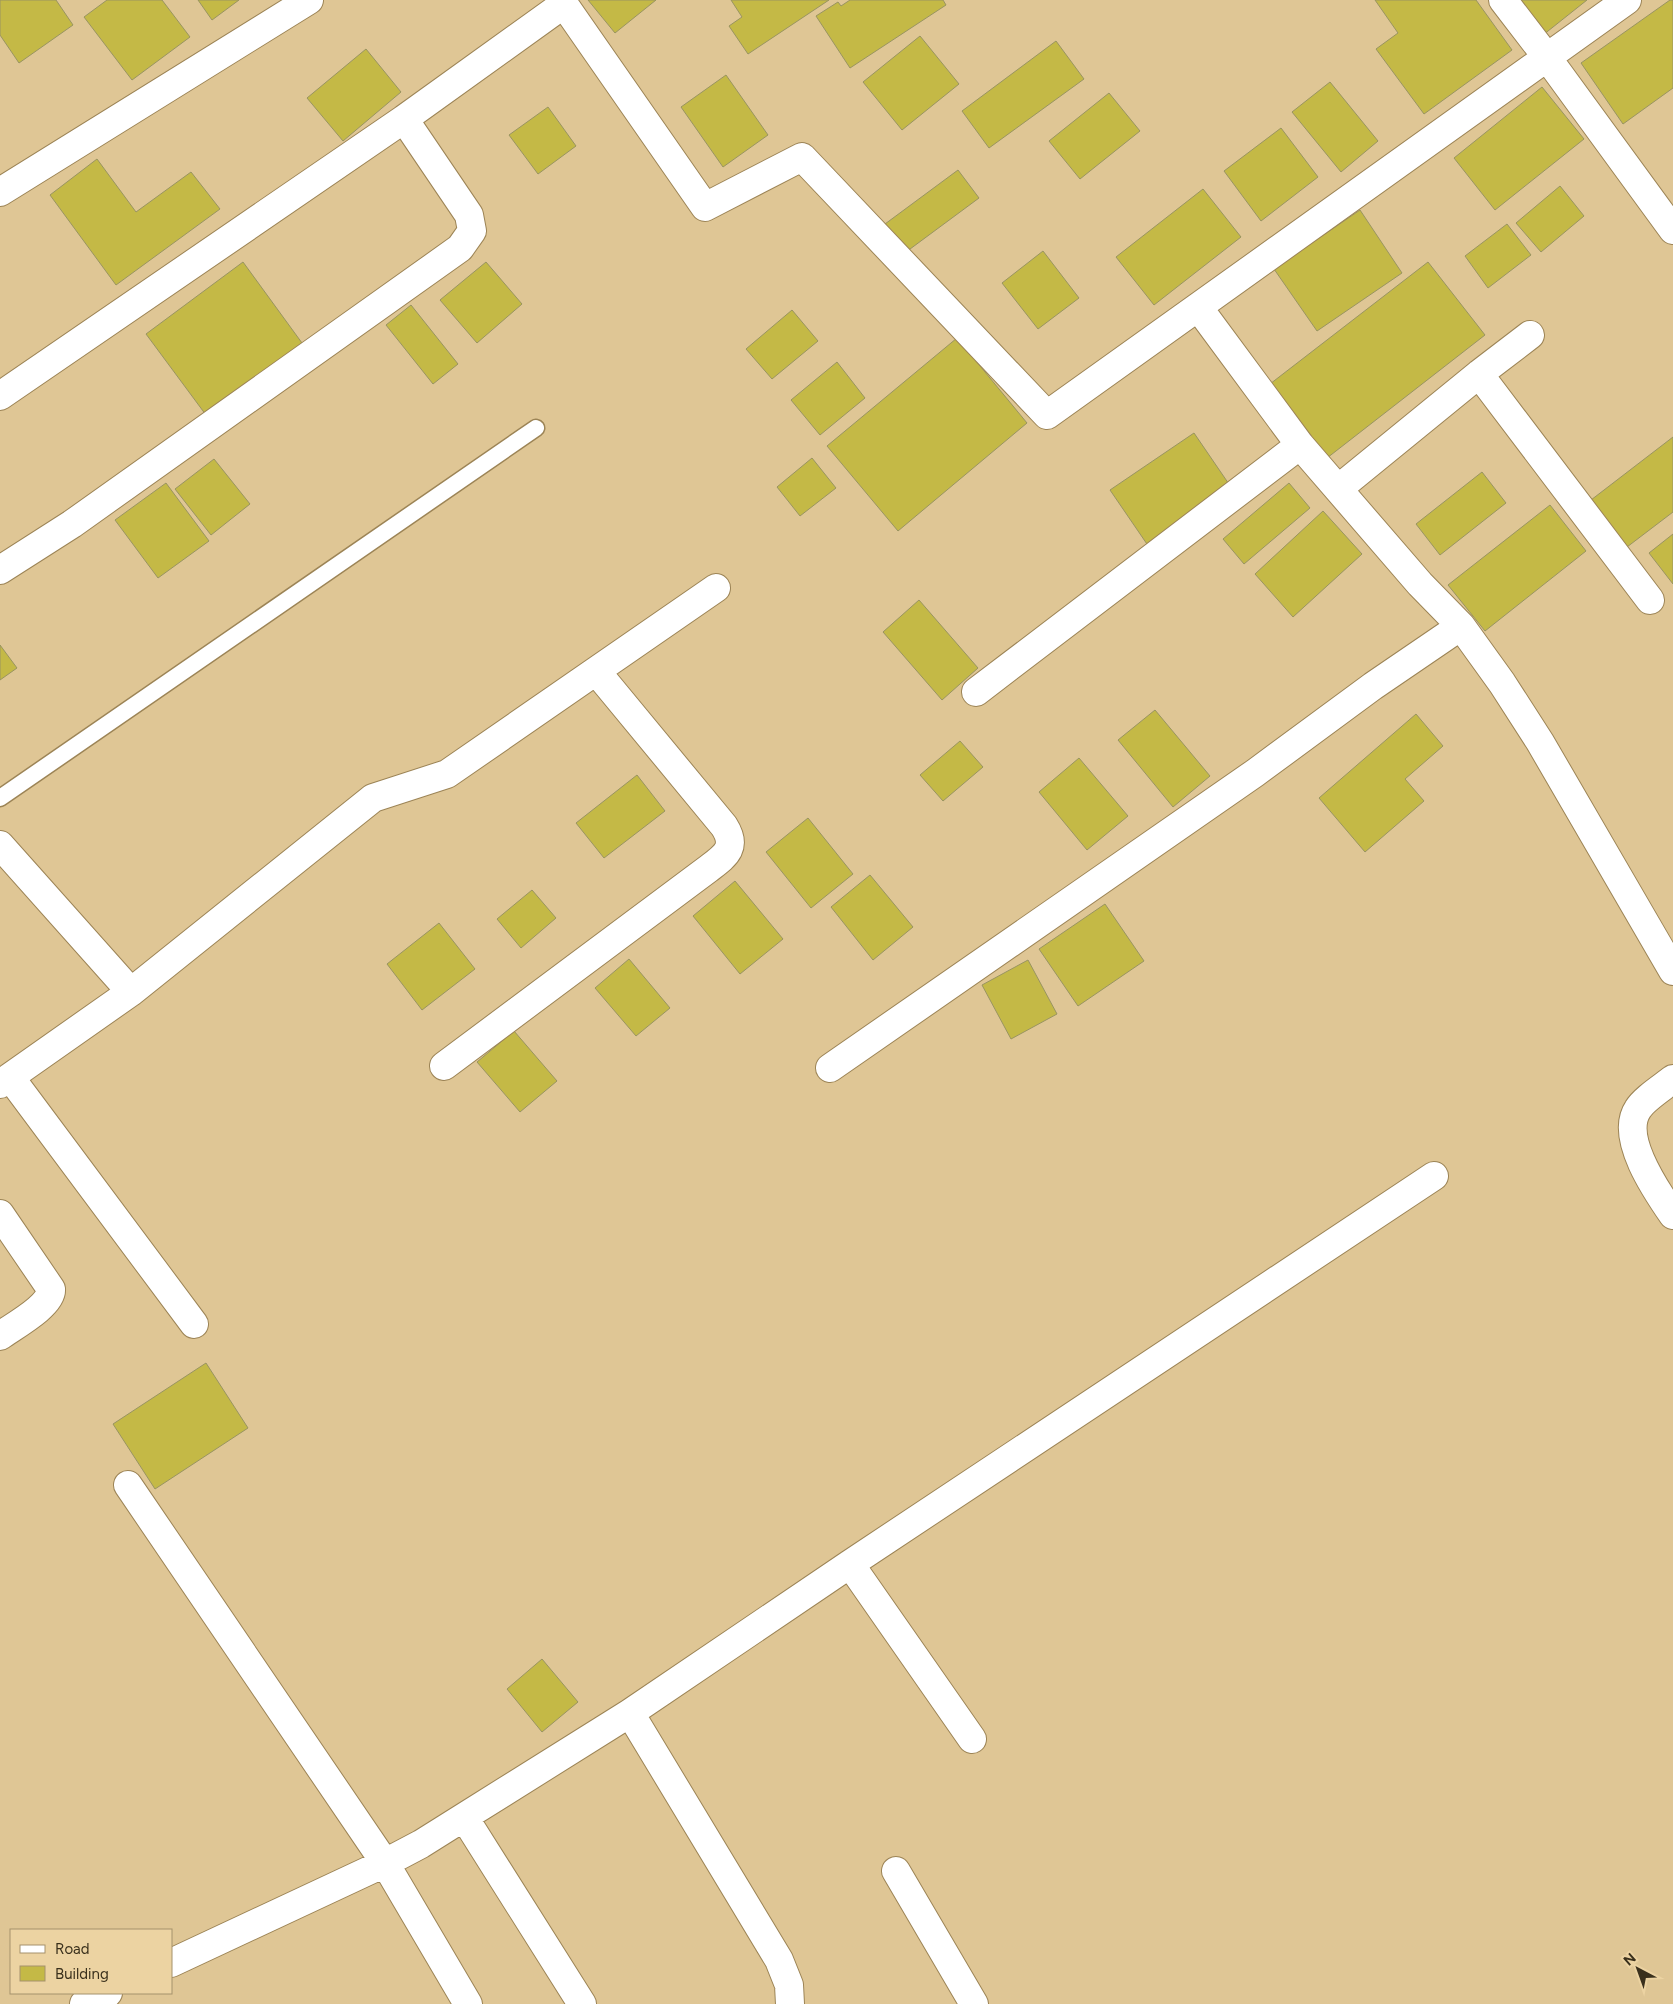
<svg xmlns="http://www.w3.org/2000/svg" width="1673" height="2004" font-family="Figtree,sans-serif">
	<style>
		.building { fill: #c4b946; stroke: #999461 }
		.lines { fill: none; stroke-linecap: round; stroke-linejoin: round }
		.service-casing { stroke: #9c8456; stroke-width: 19 }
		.minor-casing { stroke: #9c8456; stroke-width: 30 }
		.service { stroke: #fff; stroke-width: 16 }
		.minor { stroke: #fff; stroke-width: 28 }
	</style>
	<rect width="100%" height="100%" fill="#dfc695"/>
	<path class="building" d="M0 0H56L73 25 19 63 0 35Z
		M107 0H162L190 37 132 80 84 17Z
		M198 0H239L212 20Z
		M588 0H656L615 33Z
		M731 0H829L748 54 729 26 742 17Z
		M850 0H943L946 5 850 68 816 16 838 2 841 6Z
		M1375 0H1476L1512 50 1424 114 1376 49 1398 33Z
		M1515 0H1587L1543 35Z
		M1670 0H1673V88L1623 124 1581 63Z
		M920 36 959 84 902 130 863 82Z
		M1056 41 1084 79 989 148 962 111Z
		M366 49 401 92 343 141 307 98Z
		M726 75 768 135 723 167 681 107Z
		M1330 82 1378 141 1341 172 1292 112Z
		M1542 87 1584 139 1495 210 1454 158Z
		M1109 93 1140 131 1080 179 1049 141Z
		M548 107 576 146 538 174 509 135Z
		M1281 128 1318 177 1261 221 1224 171Z
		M97 159 136 212 191 172 220 209 116 285 50 195Z
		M958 170 979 198 906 252 885 224Z
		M1560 186 1584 216 1541 252 1516 223Z
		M1203 189 1241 237 1154 305 1116 257Z
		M1360 210 1402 273 1317 331 1274 269Z
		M1507 224 1531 255 1488 288 1465 256Z
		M1043 251 1079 298 1038 329 1002 283Z
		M243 262 302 343 206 415 146 334Z
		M486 262 522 304 477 343 440 300Z
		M1428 262 1485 335 1327 458 1270 384Z
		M411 305 458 364 433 384 386 325Z
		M792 310 818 341 772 379 746 349Z
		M957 338 1027 423 898 531 827 446Z
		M837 362 865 398 820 435 791 400Z
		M1194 433 1233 490 1149 547 1110 490Z
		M1673 437V512L1627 547 1591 500Z
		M812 458 836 488 800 516 777 487Z
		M214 459 250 504 211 535 175 489Z
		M1482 472 1506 503 1440 555 1416 524Z
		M166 483 209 541 158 578 115 520Z
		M1289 483 1310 508 1244 564 1223 539Z
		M1550 505 1586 551 1485 631 1448 585Z
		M1323 511 1362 554 1293 617 1255 574Z
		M1673 534V584L1649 553Z
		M919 600 978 668 942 700 883 632Z
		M0 645 17 668 0 680Z
		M1155 710 1210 776 1173 807 1118 740Z
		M1416 714 1443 746 1405 779 1424 801 1365 852 1319 798Z
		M960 741 983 767 943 801 920 775Z
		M1079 758 1128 816 1087 850 1039 792Z
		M637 775 665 811 604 858 576 823Z
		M808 818 853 874 811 908 766 852Z
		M870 875 913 927 873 960 831 907Z
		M735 881 783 939 740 974 693 916Z
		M532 890 556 918 521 948 497 919Z
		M1105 904 1144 961 1078 1006 1039 949Z
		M439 923 475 969 422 1010 387 964Z
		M629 959 670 1008 636 1036 595 988Z
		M1028 960 1057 1014 1011 1039 982 985Z
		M514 1031 557 1081 520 1112 477 1062Z
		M206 1363 248 1428 155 1489 113 1424Z
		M542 1659 578 1702 542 1732 507 1689Z"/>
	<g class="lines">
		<defs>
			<path id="service" d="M0 798 536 428"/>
			<path id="minor" d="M561 0 705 207 802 157 1047 415 1627 0
				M1503 0 1546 56 1673 230
				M0 192 309 0
				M1198 307 1300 445 1420 584 1461 626 1502 683 1540 742 1673 971
				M1479 374 1650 600
				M0 396 404 119 564 4
				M1338 489 1479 374 1530 335
				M0 570 72 524 460 248 472 231 469 215 404 119
				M976 692 1300 445
				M0 845 131 992
				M444 1066 708 869C725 856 738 848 724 826L596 671
				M830 1068 1255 773 1373 686 1461 626
				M10 1077 194 1324
				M1673 1079C1663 1087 1644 1099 1638 1109 1619 1137 1657 1192 1673 1215
				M0 1084 131 992 373 798 447 774 716 588
				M0 1214 51 1289C53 1305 12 1327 0 1336
				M128 1485 385 1863 468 2004
				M850 1564 972 1739
				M630 1713 779 1960 789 1985 790 2004
				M464 1817 582 2004
				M896 1871 974 2004
				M171 1963 385 1863 421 1844 464 1817 630 1713 850 1564 1434 1176
				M84 2004 108 1993"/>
		</defs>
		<use href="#service" class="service-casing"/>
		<use href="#minor" class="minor-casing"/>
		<use href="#service" class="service"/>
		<use href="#minor" class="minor"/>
	</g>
	<rect x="10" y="1929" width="162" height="65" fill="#ecd3a2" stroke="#a5926c"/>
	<rect x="20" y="1945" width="25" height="8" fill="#ffffff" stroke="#a5926c"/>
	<text x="55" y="1954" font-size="15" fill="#3a301c">Road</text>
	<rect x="20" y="1966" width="25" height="15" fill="#c4b946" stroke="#a5926c"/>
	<text x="55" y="1979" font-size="15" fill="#3a301c">Building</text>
	<g transform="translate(1638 1969) rotate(319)" stroke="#ecd3a2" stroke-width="4" paint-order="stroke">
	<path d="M0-4L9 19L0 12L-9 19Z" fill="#3a301c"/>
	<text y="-8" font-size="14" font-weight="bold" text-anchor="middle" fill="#3a301c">N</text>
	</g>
</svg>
